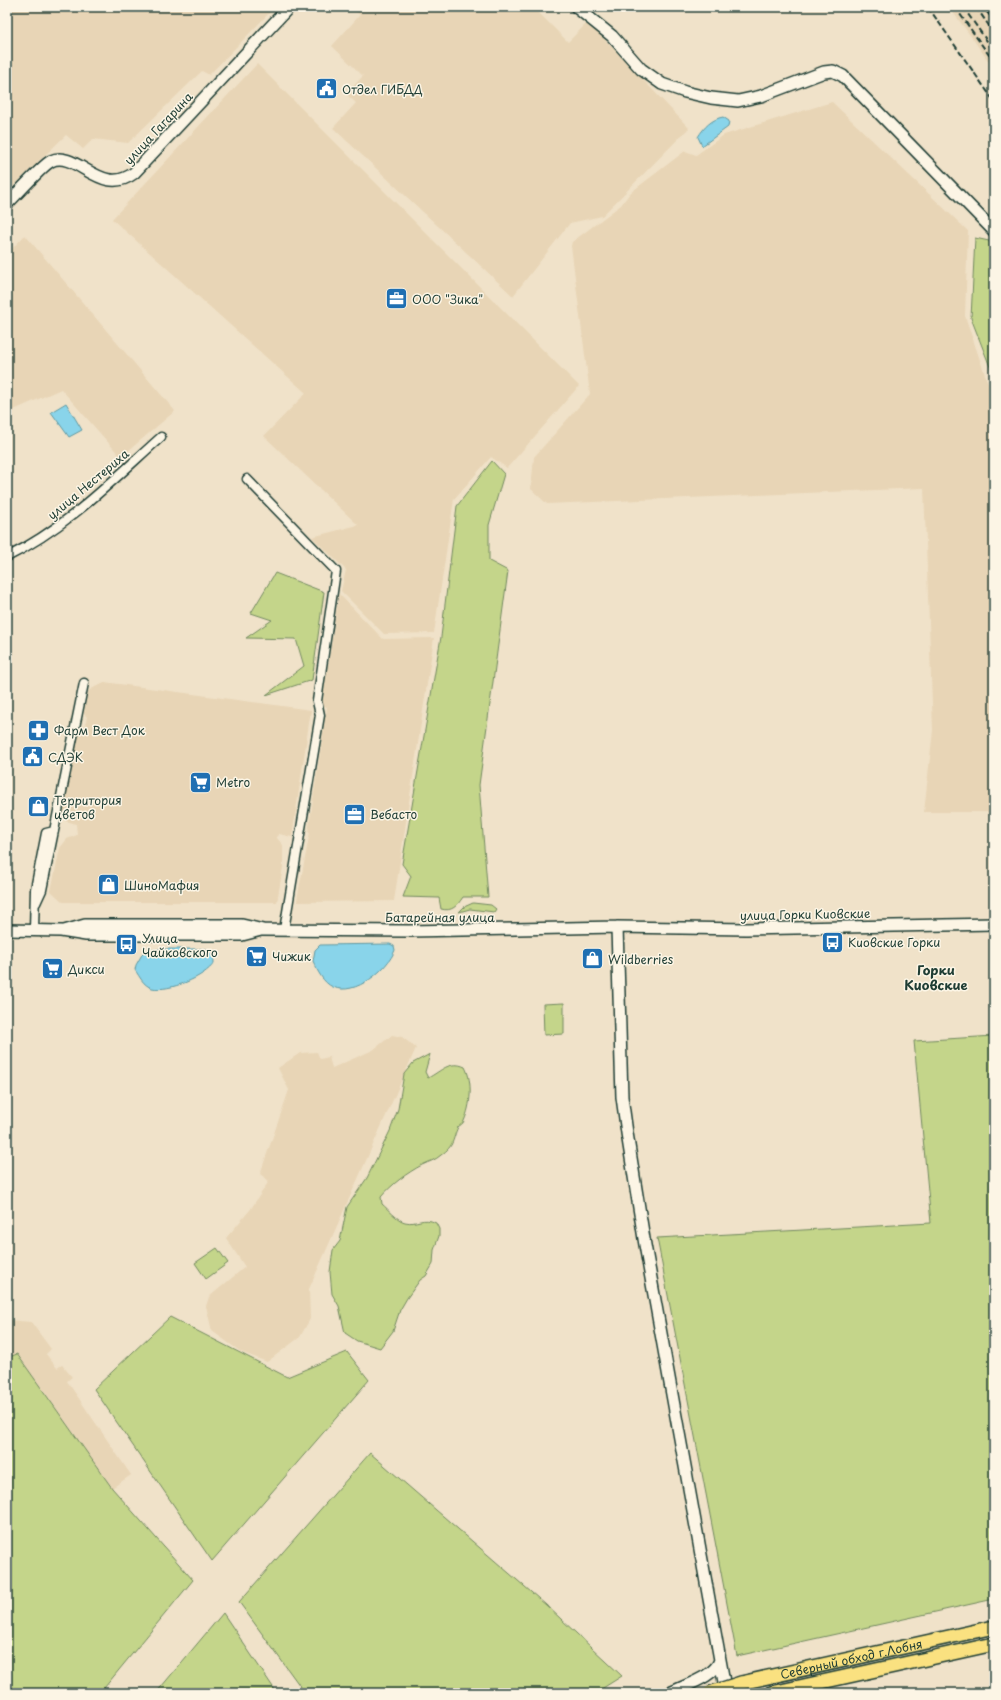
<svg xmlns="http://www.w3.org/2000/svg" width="1001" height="1700" font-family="'Playpen Sans',sans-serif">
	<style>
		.built { fill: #e8d5b6 }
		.green { fill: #c4d58a; stroke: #72895f }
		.water { fill: #89d4ea; stroke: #5f98a1 }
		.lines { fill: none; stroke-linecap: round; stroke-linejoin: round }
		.street-casing { stroke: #1f3d34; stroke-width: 11 }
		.secondary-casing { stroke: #1f3d34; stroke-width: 14 }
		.primary-casing { stroke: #1f3d34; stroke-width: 16 }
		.street { stroke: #fcf5e5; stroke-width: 8 }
		.secondary { stroke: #fcf5e5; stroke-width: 11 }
		.primary { stroke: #fae180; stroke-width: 13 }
		.rail { stroke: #1f3d34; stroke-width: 2; stroke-dasharray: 6 3; stroke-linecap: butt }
		.primary-bridge-casing { stroke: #1f3d34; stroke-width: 16; stroke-linecap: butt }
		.primary-bridge { stroke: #fae180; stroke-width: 13 }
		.labels { text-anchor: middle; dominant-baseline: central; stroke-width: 3; stroke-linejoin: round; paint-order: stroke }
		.poi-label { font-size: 12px; fill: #1f3d34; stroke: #fcf5e5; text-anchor: start }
		.street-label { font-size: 12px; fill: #1f3d34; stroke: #fcf5e5 }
		.neighbourhood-label { font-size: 13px; font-weight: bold; fill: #1f3d34; stroke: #fcf5e5 }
	</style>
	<rect width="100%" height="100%" fill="#f0e2c9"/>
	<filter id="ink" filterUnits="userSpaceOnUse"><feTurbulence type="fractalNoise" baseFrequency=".025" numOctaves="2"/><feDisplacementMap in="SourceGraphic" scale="8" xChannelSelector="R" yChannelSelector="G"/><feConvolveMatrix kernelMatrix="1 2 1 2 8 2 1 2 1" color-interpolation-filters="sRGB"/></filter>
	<g filter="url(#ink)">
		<path class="built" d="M7 7H275L209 75 202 71 128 143 93 139 83 149 66 135 7 192Z
			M351 7H533L568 42 588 22 689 128 602 216 570 223 513 296 333 128 356 103 346 94 363 76 332 46 360 15Z
			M949 7H994V69L970 35Z
			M257 64 579 386 507 468 491 457 454 499 434 633 384 634 341 591 346 570 312 537 358 525 264 436 306 393 112 219Z
			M832 102 968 231 965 316 994 401V812H924L933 730 924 488 547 504 531 489 534 457 590 394 571 246 572 242 621 205 630 193 685 151 696 155 724 135Z
			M25 235 175 411 121 457 61 389 7 413V254Z
			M339 594 383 639 434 638 394 901 298 902 297 900 310 832H308L327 707 322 705Z
			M104 682 311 710 292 837 279 834 276 837 283 845V867L277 902H63L51 891 60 848 67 839 77 835 76 824 66 821 61 814V809L80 730 85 726 87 717 84 713 88 691Z
			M392 1035 402 1037 416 1048 309 1289 310 1319 300 1337 267 1362 241 1352 212 1331 206 1306 209 1297 245 1267 226 1238 250 1210 269 1181 260 1174 289 1090 278 1068 300 1053 317 1052 320 1059 329 1057 332 1068 373 1050Z
			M7 1320 31 1322 51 1349 46 1354 57 1368 62 1365 72 1377 67 1381 131 1475 112 1488 17 1354 7 1358Z"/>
		<path class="green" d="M975 238 989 241 994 250V377L971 318Z
			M492 461 504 474 489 525V561L508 571 479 785 488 897H463C457 906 452 912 441 909L439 898 403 897 411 876 402 864 441 637 457 506Z
			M275 573 324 592 312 680 266 695 304 666 296 639 246 638 272 620 251 613Z
			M473 903 491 905 496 909 494 912 470 909 459 912 464 907Z
			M564 1003V1034L544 1035 543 1004Z
			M994 1036V1599L737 1656 657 1238 931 1223 914 1041Z
			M430 1054 425 1072 428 1078C441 1071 450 1060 465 1067 473 1082 471 1105 464 1121 463 1124 460 1125 458 1127 452 1140 455 1145 441 1155 436 1160 428 1162 422 1165 407 1173 392 1184 381 1197L382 1204C388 1209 397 1220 405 1222 417 1225 423 1216 436 1223L439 1229V1236L434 1250 433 1264 426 1276 420 1280 407 1298 400 1310 393 1331 380 1348 357 1341 345 1333 339 1306 332 1294 330 1272 333 1250 340 1241 347 1207 367 1178 390 1131 398 1109 404 1074 413 1063Z
			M217 1248 228 1263 206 1279 195 1263Z
			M170 1317 287 1377 347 1352 369 1380 212 1561 94 1389Z
			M17 1354 112 1488 193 1580 100 1693H7V1358Z
			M370 1453 546 1605 622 1676 595 1693H305L239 1602Z
			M223 1613 277 1693H156Z"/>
		<path class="water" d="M723 117 729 121 728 127 702 146 698 137C704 127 712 119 723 117Z
			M66 403 82 430 69 437 51 412Z
			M390 944 394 946 395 950C388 969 355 997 333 987 323 983 317 970 313 961L315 950 320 945Z
			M160 949H206C212 952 214 956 214 963 205 977 169 992 152 988 143 985 140 977 135 970L136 965 144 951Z"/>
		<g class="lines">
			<defs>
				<path id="street" d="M247 479 336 571 317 701 320 715 284 930
					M7 557C66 528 112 481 161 437
					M36 903 42 890 84 683
					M34 930 35 889 46 833 54 831"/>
				<path id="secondary" d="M576 7 612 36 641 69 662 84 685 92 711 98 738 101 761 96 824 72 833 71 843 76 994 231
					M7 204C15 196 44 164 51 161 76 149 101 198 134 173L289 7
					M617 927 622 1097 627 1133 645 1245 726 1693
					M7 930 61 931 86 935H242L261 930
					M64 931 85 925H242L263 930 409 931 617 927 746 929 994 924
					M670 1693C685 1685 715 1677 720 1660"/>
				<g id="primary">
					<path id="s1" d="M741 1683 994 1627"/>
					<path d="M772 1693 994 1644"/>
				</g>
			</defs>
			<use href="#street" class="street-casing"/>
			<use href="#secondary" class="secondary-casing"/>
			<use href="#primary" class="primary-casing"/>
			<use href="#street" class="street"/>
			<use href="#secondary" class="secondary"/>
			<use href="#primary" class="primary"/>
			<path class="rail" d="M928 7 994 101
				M955 7 994 62
				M963 7 994 51
				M976 7 994 33
				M992 7 994 10
				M986 11 994 20"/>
			<defs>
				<path id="primary-bridge" d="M710 1693 741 1683"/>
			</defs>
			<use href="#primary-bridge" class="primary-bridge-casing"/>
			<use href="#primary-bridge" class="primary-bridge"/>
		</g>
	</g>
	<defs>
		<symbol id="civic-square" viewBox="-11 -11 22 22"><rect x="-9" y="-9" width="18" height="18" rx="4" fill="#1f6fb2" stroke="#fcf5e5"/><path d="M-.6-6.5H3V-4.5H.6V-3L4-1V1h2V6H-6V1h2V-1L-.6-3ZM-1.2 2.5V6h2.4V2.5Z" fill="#fff"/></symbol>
		<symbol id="office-square" viewBox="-11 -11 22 22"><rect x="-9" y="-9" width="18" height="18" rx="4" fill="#1f6fb2" stroke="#fcf5e5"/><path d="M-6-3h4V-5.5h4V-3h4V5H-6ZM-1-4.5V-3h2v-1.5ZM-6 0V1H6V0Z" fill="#fff"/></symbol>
		<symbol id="pharmacy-square" viewBox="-11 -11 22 22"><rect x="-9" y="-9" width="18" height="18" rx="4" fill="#1f6fb2" stroke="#fcf5e5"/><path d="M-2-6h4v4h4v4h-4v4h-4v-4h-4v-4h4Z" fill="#fff"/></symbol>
		<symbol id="supermarket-square" viewBox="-11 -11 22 22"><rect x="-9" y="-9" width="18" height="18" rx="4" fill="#1f6fb2" stroke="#fcf5e5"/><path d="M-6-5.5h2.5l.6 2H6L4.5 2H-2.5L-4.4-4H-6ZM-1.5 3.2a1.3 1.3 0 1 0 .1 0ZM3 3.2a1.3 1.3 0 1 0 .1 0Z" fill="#fff"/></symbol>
		<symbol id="shop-square" viewBox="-11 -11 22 22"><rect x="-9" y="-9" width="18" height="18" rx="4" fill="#1f6fb2" stroke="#fcf5e5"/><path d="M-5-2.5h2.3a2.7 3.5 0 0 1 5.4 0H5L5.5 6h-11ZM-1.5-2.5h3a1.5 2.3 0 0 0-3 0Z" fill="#fff"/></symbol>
		<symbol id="bus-square" viewBox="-11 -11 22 22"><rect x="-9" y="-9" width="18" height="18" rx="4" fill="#1f6fb2" stroke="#fcf5e5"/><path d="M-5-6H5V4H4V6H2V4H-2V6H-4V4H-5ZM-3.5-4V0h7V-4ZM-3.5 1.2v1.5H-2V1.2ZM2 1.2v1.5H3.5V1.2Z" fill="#fff"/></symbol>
	</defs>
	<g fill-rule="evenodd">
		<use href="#civic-square" x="314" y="76" width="25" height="25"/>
		<use href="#office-square" x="384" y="286" width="25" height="25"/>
		<use href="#pharmacy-square" x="26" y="718" width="25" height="25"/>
		<use href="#civic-square" x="20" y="744" width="25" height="25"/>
		<use href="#supermarket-square" x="188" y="770" width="25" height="25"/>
		<use href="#shop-square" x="26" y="794" width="25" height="25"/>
		<use href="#office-square" x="342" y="802" width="25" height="25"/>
		<use href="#shop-square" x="96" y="872" width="25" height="25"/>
		<use href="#bus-square" x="820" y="930" width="25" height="25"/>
		<use href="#bus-square" x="114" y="932" width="25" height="25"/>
		<use href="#supermarket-square" x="244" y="944" width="25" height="25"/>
		<use href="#shop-square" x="580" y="946" width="25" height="25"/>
		<use href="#supermarket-square" x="40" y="956" width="25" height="25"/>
	</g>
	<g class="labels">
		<g class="poi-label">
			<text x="342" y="89">Отдел ГИБДД</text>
			<text x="412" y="299">ООО "Зика"</text>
			<text x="54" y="730">Фарм Вест Док</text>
			<text x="48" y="757">СДЭК</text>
			<text x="216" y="782">Metro</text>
			<text x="54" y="800">Территория<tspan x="54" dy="14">цветов</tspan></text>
			<text x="370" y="814">Вебасто</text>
			<text x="124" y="885">ШиноМафия</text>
			<text x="142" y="938">Улица<tspan x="142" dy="14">Чайковского</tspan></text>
			<text x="848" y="942">Киовские Горки</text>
			<text x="272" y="956">Чижик</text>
			<text x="608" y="959">Wildberries</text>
			<text x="68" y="969">Дикси</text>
		</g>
		<g class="street-label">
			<text transform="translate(158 128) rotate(-47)">улица Гагарина</text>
			<text transform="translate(88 484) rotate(-40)">улица Нестериха</text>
			<text transform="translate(805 914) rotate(-1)">улица Горки Киовские</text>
			<text x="440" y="917">Батарейная улица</text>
			<text stroke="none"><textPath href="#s1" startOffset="113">Северный обход г.Лобня</textPath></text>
		</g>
		<g class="neighbourhood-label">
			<text x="936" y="969">Горки<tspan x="936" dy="15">Киовские</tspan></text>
		</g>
	</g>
	<rect width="1001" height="1700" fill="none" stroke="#fcf5e5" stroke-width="24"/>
	<rect x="12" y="12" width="977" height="1676" fill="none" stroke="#1f3d34" stroke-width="1.5" filter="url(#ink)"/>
</svg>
